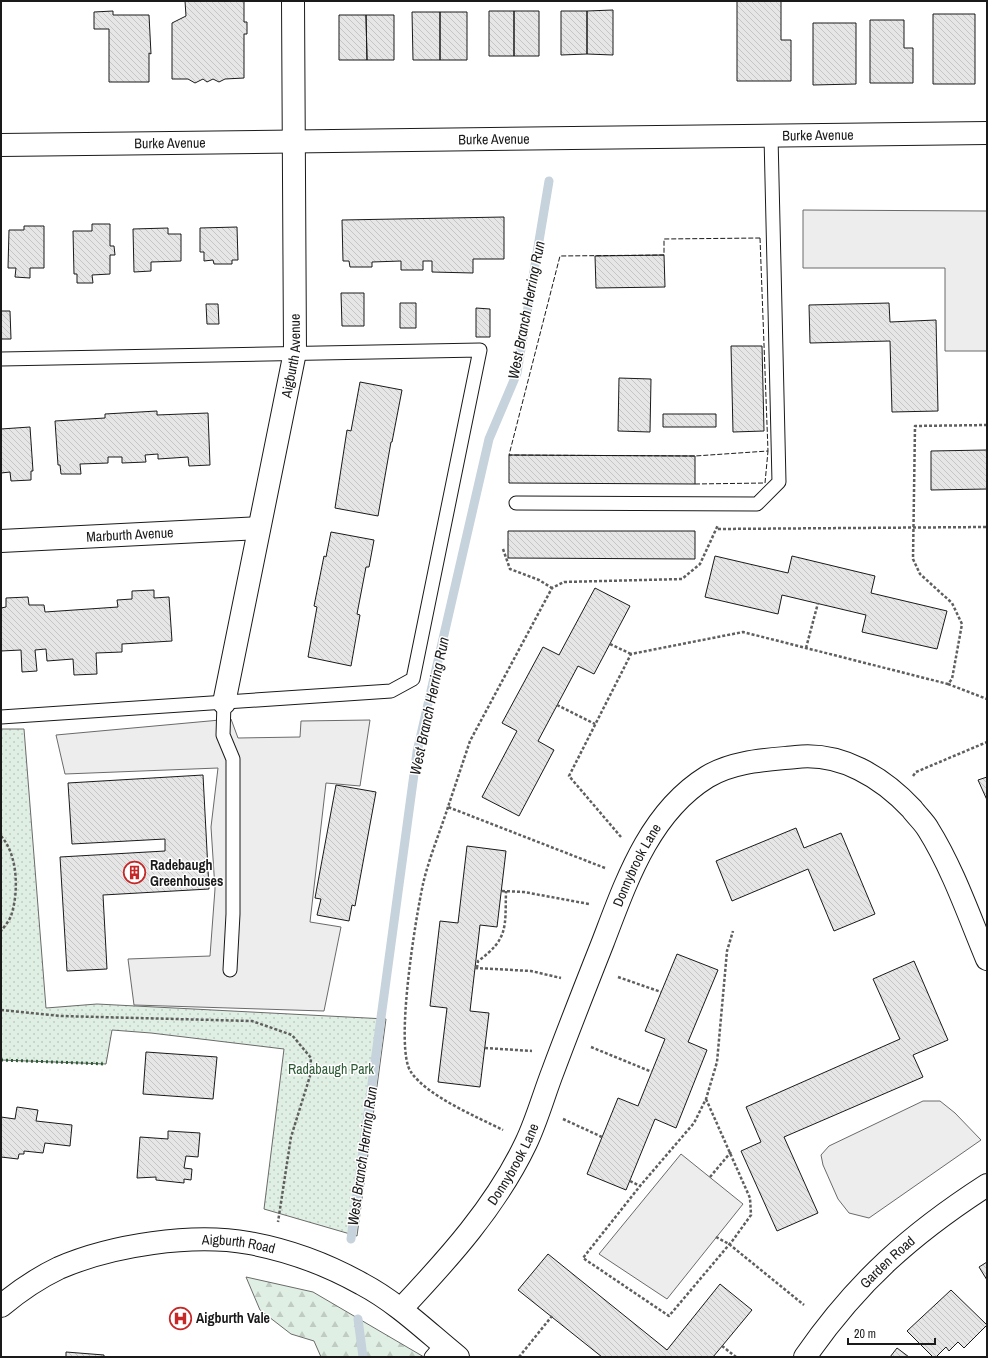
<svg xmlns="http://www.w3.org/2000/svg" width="988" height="1358" font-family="'Archivo Narrow',sans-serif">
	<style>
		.forest { fill: url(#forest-firs); stroke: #6a6a6a }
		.park { fill: url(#park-dots); stroke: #6a6a6a }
		.parking { fill: #ededed; stroke: #6a6a6a }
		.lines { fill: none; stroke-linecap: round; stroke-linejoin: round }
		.stream { stroke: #c6d2dc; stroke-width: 9 }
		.building { fill: url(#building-back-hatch); stroke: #1a1a1a }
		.service-casing { stroke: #1a1a1a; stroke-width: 15 }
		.minor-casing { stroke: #1a1a1a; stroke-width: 24 }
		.tertiary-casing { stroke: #1a1a1a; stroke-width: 24 }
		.path { stroke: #5f5f5f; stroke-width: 2.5; stroke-dasharray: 3 2; stroke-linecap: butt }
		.service { stroke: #fff; stroke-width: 13 }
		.minor { stroke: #fff; stroke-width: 22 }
		.tertiary { stroke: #fff; stroke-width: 22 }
		.hedge { stroke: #2b5a34; stroke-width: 3; stroke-dasharray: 2 3; stroke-linecap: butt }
		.fence { stroke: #1a1a1a; stroke-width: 1; stroke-dasharray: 5 2; stroke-linecap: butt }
		.labels { text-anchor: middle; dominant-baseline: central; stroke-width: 3; stroke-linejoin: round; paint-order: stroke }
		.street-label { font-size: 14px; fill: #1a1a1a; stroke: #fff }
		.poi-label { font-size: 14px; font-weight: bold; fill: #1a1a1a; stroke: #fff; text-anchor: start }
		.park-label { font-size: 14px; fill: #2b5a34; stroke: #fff }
		.water-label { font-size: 15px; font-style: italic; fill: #1a1a1a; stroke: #fff }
	</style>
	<defs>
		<pattern id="forest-firs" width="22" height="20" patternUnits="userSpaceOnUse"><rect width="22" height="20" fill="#e0efe3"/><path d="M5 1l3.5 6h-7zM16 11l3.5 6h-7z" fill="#c0ccc2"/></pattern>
		<pattern id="park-dots" width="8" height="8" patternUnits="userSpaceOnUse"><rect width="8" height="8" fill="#e0efe3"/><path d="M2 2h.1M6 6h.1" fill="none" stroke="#c0ccc2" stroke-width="1.8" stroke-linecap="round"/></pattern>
		<pattern id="building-back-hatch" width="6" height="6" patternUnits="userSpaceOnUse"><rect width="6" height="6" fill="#e6e6e6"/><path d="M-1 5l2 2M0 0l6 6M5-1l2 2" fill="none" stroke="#c5c5c5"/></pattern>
	</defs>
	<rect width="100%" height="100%" fill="#fff"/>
	<path class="forest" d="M246 1277 313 1292 424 1357H321L314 1341 291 1334 260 1310Z"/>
	<path class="park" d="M1 729H24L46 1008 97 1004 386 1019 357 1236 264 1209 284 1049 151 1033 112 1030 106 1064 1 1060Z"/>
	<path class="parking" d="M803 210 987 211V351H945V268H803Z
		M231 719 238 738 300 737 301 721 370 720 360 786 326 783 310 922 341 927 324 1011 134 1005 128 959 210 956 215 889 211 827 218 768 65 774 56 735Z
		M923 1101H940L955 1113 981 1140 869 1218 849 1213 838 1199 823 1165 821 1155 829 1146Z
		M681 1154 743 1204 667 1299 599 1254Z"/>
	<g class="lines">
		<path class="stream" d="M351 1239 417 752 489 439 517 373 549 181
			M358 1319 363 1357"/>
	</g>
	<path class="building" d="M185 1H244V22H247V34H244V78L225 79 219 82 213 79 207 82 203 79 195 83 188 79H172V23L186 16Z
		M737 1H781V40H791V81H737Z
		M613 10V55L587 54V11Z
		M113 11V15H149L151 54 149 53V82H109V29H94V12Z
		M489 11H514V56H489Z
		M514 11H539V56H514Z
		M561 11H587V54L561 55Z
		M412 12H440V60H413Z
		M440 12H467V60H440Z
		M933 14H975V84H933Z
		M339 15H366L367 60H339Z
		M366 15H394V60H367Z
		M870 20H904V48H913V83H870Z
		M813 23H856V84L813 85Z
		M504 217V259H473V273L432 272V261H423V270H401V261L372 262V267H350L349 261H343L342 220Z
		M92 224H110V246H114L115 255H110V274L92 275 93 283H77V274H74L73 231H92Z
		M24 226H44V268H30V278L15 277 16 268H8L9 230H24Z
		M237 227 238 260H232V264H214L213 260 204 261V252H200V228Z
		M168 228V234H181V261L151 262V271L134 272 133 229Z
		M664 255 665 287 596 288 595 256Z
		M341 293H364V326H342Z
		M400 303H416V328H400Z
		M889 303 890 322 936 320 938 411 892 412 890 341 810 343 809 305Z
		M206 304H218L219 324H207Z
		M476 308 490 309V337H476Z
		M1 311H10L11 339H1Z
		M731 346H762L764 431 733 432Z
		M619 378 651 379 650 432 618 431Z
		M360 382 402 390 392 442H391L378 516 335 508 347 430 351 431Z
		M157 411V415L208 413 210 465 189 466 188 457 158 459V454L145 455 146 462 122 463V457H108V463L80 464 81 474H61L60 465H58L55 421 105 418V414Z
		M663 414H716V427H663Z
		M30 427 33 471H31V480L11 481 10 472 1 473V429Z
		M987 450V489L931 490V451Z
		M509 455 695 456V484L509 483Z
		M508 531H695V559L508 558Z
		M331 532 374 540 369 567H366L357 614 360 615 351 666 308 657 317 607 314 606 324 556 326 557Z
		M715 556 788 573 792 556 875 576 871 593 947 611 937 649 862 632 866 615 782 595 778 614 705 597Z
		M595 588 630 606 594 674 578 666 538 741 554 750 519 816 482 797 517 731 502 723 543 647 559 655Z
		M154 590V598L169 597 172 641 122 644V652L96 653 97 674 74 675 73 659 47 661 46 649 35 650 37 671 22 672 21 650 1 651V608L6 607V598L28 597 29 605H44L45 612 118 607 117 600 132 599V591Z
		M203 775 209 889 103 895 107 969 67 971 60 857 165 851V839L72 844 68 783Z
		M987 777V800L978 780Z
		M336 785 376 792 355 906 352 905 349 921 317 915 321 899 315 898Z
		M796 828 804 848 841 833 875 914 834 931 808 869 732 901 716 861Z
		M467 846 506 851 497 927 480 925 470 1011 489 1013 480 1087 438 1082 447 1008 430 1006 440 921 458 923Z
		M677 954 718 970 688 1042 707 1050 676 1128 655 1119 626 1190 587 1174 618 1098 638 1106 665 1039 645 1031Z
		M914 961 948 1040 913 1055 923 1077 784 1137 818 1213 777 1231 741 1151 761 1142 746 1107 900 1039 873 979Z
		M146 1052 217 1057 213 1099 143 1094Z
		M17 1107 38 1110 36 1121 72 1125 70 1146 45 1143 43 1153 24 1151V1154H19L18 1159 1 1157V1117L15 1119Z
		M168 1131 200 1133 198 1157 186 1156 184 1168 192 1169 191 1180 184 1179V1183L156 1180V1177L137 1178 140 1137 168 1139Z
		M548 1254 667 1350 720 1284 752 1310 713 1357H602L518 1290Z
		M987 1262V1280L979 1267Z
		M951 1290 987 1325 964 1348 958 1342 949 1351 946 1347 936 1357H933L907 1331Z
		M897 1348 909 1357H890Z
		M66 1352 104 1355V1357H66Z"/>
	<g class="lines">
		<defs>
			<path id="service" d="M1 359 480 350 413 679 391 691 1 717
				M516 503 757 504 779 482 771 136
				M224 703 223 735 233 759V914L230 970
				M431 1357 442 1344"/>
			<g id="minor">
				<path id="s1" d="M1 541 259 528"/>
				<path id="s2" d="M224 703 295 352 293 1"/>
				<path id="s3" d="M1 1306C19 1291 38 1278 59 1268 112 1245 192 1233 249 1243 288 1250 328 1265 362 1284 398 1303 427 1332 458 1357"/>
				<path id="s4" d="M401 1309C449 1258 496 1206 526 1143 537 1120 544 1094 553 1071 569 1028 586 985 603 942 626 882 649 813 707 777 733 761 766 760 796 757 841 752 882 777 912 809 917 816 924 822 928 829 953 869 969 916 987 959"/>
				<path id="s5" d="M805 1357C857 1282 911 1234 987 1185"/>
			</g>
			<g id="tertiary">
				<path id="s6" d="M1 145 987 133"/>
			</g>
		</defs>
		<use href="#service" class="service-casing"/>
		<use href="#minor" class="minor-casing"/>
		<use href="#tertiary" class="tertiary-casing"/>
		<path class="path" d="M718 529 987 527
			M503 549 510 569 539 580 552 588
			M610 644 631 654
			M806 648 818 603
			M948 684 987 699
			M557 705 595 724
			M913 776 916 772 987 742
			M448 807C440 832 429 858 423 884 416 916 394 1049 411 1072 427 1096 477 1117 503 1130
			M1 836C18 855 19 892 11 916 9 921 4 927 1 931
			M621 837 569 776 631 654 743 632 948 684 952 679 962 624 952 603 920 574 913 559 915 426 987 425
			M605 868 448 807 470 741 552 588 564 582 682 579 700 564 718 525
			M502 891 524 892 589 904
			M475 968 531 971 561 978
			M477 968 478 961C509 939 505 926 506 891
			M618 977 661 992
			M1 1010 61 1016 252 1021 292 1035 311 1058 310 1076 291 1137 278 1222
			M591 1047 652 1072
			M485 1048 532 1051
			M706 1099 750 1198 751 1215 733 1240 669 1316 583 1258 640 1186 694 1123 706 1099 717 1062 727 951 733 931
			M563 1119 602 1137
			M710 1177 731 1152
			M630 1181 640 1186
			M716 1237 729 1244 804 1305
			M722 1346 736 1357
			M519 1357 552 1316"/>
		<use href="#service" class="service"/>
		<use href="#minor" class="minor"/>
		<use href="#tertiary" class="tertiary"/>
		<path class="hedge" d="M1 1060 106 1064"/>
		<path class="fence" d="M760 238 768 451 695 456 509 455 560 256 664 255V239Z
			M695 484 765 483 768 451"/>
	</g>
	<defs>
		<symbol id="building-ring" viewBox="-11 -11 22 22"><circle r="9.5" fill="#fff" stroke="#c62828" stroke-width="1.5"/><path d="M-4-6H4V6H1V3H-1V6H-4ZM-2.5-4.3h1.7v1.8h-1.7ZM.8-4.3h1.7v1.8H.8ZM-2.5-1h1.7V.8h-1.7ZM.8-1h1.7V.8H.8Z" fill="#c62828"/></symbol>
		<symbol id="hospital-ring" viewBox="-11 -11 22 22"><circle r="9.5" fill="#fff" stroke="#c62828" stroke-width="1.5"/><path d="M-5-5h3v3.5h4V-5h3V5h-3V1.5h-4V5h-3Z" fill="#c62828"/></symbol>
	</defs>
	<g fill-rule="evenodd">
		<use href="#building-ring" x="122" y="860" width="25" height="25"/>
		<use href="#hospital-ring" x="168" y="1306" width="25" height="25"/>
	</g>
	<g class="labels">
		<g class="street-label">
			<text stroke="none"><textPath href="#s6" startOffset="817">Burke Avenue</textPath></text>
			<text stroke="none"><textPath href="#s6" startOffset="493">Burke Avenue</textPath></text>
			<text stroke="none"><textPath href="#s6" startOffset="169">Burke Avenue</textPath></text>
			<text stroke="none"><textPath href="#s2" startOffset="354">Aigburth Avenue</textPath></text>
			<text stroke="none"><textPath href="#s1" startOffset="129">Marburth Avenue</textPath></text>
			<text stroke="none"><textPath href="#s4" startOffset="508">Donnybrook Lane</textPath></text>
			<text stroke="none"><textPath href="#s4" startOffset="184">Donnybrook Lane</textPath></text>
			<text stroke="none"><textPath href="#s3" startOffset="253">Aigburth Road</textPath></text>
			<text stroke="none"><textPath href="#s5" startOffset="126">Garden Road</textPath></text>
		</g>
		<g class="poi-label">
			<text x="150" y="865">Radebaugh<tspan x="150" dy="16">Greenhouses</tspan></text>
			<text x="196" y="1318">Aigburth Vale</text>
		</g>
		<g class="park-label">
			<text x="331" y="1069">Radabaugh Park</text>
		</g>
		<g class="water-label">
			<text transform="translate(526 310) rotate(-79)">West Branch Herring Run</text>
			<text transform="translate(429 706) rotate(-78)">West Branch Herring Run</text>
			<text transform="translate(362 1156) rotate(-82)">West Branch Herring Run</text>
		</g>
	</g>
	<rect width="988" height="1358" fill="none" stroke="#1a1a1a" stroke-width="4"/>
	<path d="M848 1338v6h87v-6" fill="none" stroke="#1a1a1a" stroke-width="2"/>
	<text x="854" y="1338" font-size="12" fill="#1a1a1a" stroke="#ffffff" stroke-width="3" paint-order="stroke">20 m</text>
</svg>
